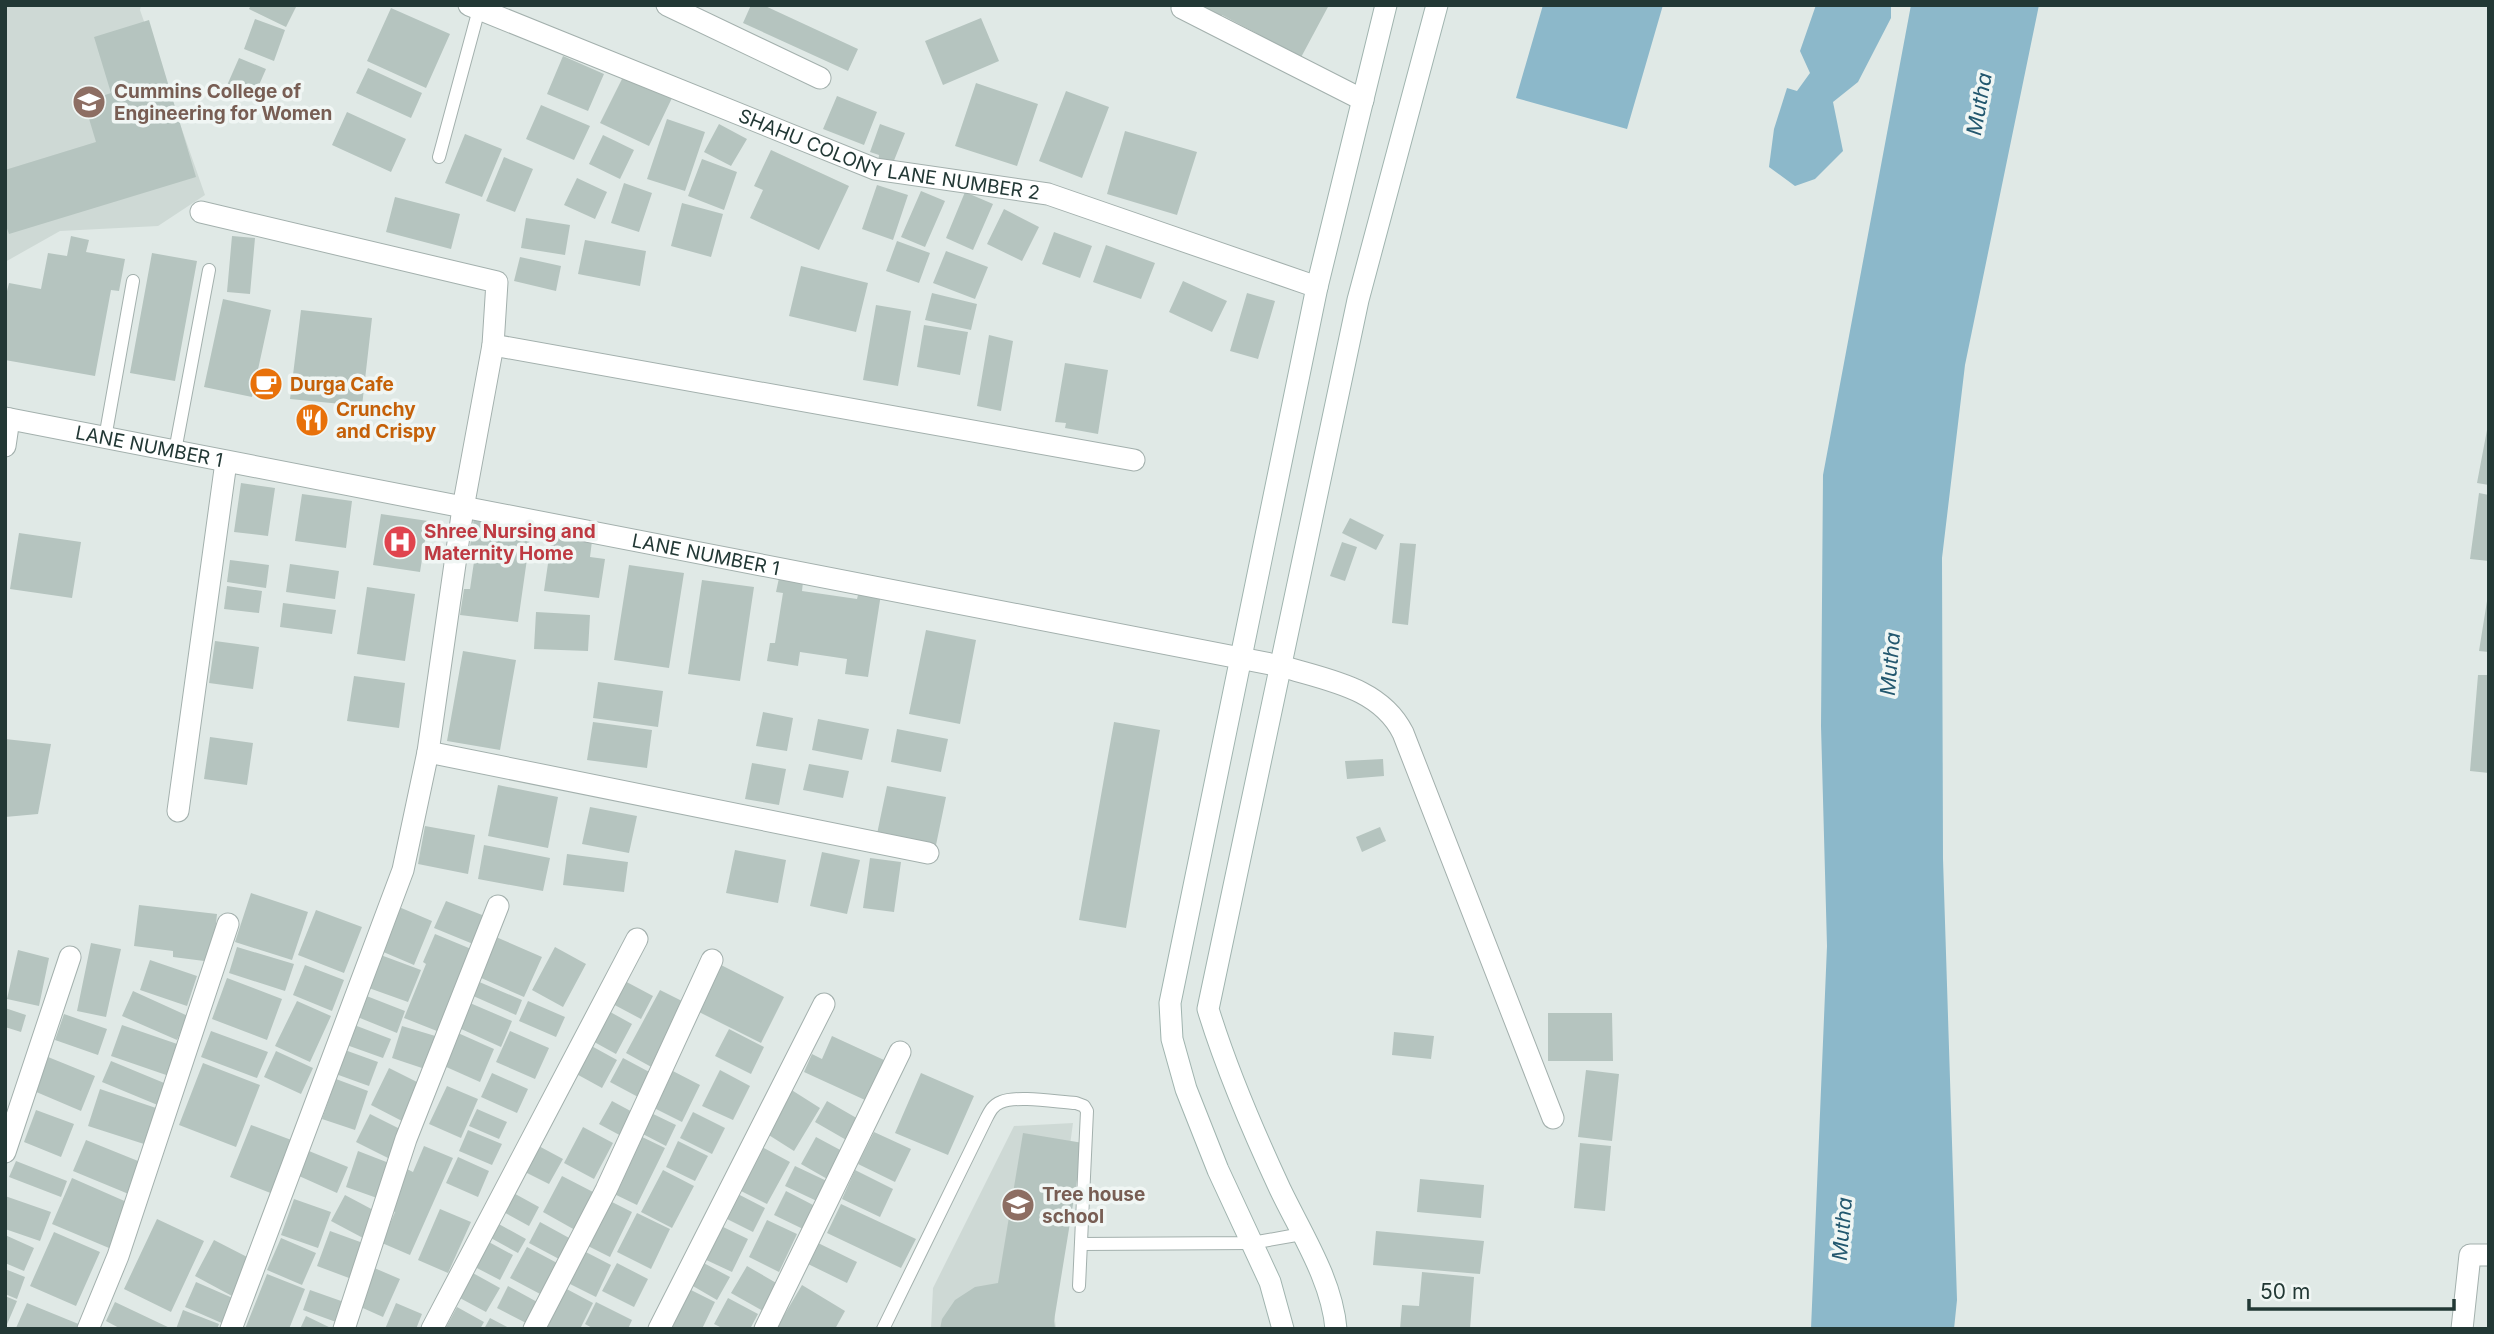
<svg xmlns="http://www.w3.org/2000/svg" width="2494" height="1334" font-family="Inter,sans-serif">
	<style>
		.built { fill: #ced9d5 }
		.water { fill: #8cb8ca }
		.building { fill: #b5c4bf }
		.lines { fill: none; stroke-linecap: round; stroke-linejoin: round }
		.lane-casing { stroke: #a3b0ad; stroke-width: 14 }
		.street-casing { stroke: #a3b0ad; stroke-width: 23 }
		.secondary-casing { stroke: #a0b4af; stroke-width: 23 }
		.lane { stroke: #fff; stroke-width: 12 }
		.street { stroke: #fff; stroke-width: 21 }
		.secondary { stroke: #fff; stroke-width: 21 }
		.labels { text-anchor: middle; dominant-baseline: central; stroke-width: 7; stroke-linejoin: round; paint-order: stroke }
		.education-label { font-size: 19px; font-weight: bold; fill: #785e54; stroke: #f0f6f4; text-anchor: start }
		.street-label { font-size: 19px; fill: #223835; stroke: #f0f6f4 }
		.food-label { font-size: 19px; font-weight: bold; fill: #c56008; stroke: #f0f6f4; text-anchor: start }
		.health-label { font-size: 19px; font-weight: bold; fill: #be3a42; stroke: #f0f6f4; text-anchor: start }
		.water-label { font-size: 21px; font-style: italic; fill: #22576e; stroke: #f0f6f4 }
	</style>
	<rect width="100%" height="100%" fill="#e0e9e6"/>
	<path class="built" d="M5 5H141L140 10 205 195 158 226 60 231 5 262Z
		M1073 1123 1051 1285 1056 1329H931L933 1288 1014 1126Z"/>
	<path class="water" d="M1543 5H1663L1627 129 1516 98Z
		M1816 5H1891V18L1858 82 1833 102 1843 151 1815 179 1795 186 1769 167 1774 129 1787 88 1797 91 1810 73 1800 51Z
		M1911 5H2039L1965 365 1942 558 1943 859 1957 1300 1954 1329H1811L1827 946 1821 726 1823 475Z"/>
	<path class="building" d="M251 5H297L286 27 249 9Z
		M751 5H763L858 49 848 71 743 23Z
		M1190 5H1329L1298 63 1253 39 1256 33 1222 15 1219 21Z
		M391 8 450 34 426 88 367 61Z
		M981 18 999 61 943 85 925 41Z
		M255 19 285 30 274 61 244 49Z
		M149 20 196 177 9 234 5 223V170L96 142 84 102 111 93 94 37Z
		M563 56 604 74 588 111 547 94Z
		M239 58 266 69 252 101 225 90Z
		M368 68 422 93 411 118 356 93Z
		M624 75 672 98 649 146 600 123Z
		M976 83 1038 104 1017 166 955 146Z
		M1066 91 1109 107 1082 178 1039 161Z
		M837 96 877 112 864 145 823 129Z
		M541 105 590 126 574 160 526 139Z
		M347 112 406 139 391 172 332 145Z
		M667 119 705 132 685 191 647 179Z
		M719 124 747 139 731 166 704 152Z
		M880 124 905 133 891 168 878 163 879 155 870 152Z
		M1125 131 1197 152 1177 215 1107 194Z
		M465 134 502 149 482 197 445 183Z
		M603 135 634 150 620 179 589 164Z
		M771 150 849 186 819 250 750 218 763 190 754 186Z
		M504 157 533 169 515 212 486 201Z
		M702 159 737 172 724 210 688 196Z
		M577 178 607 192 595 219 564 205Z
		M624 183 652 193 639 232 611 223Z
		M877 185 908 195 893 240 862 229Z
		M921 191 945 201 925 247 901 237Z
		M965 192 993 204 973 250 946 238Z
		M395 197 460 214 451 249 386 232Z
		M682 203 723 214 711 257 671 246Z
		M1004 209 1039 227 1022 261 987 244Z
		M526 218 570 225 565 255 521 248Z
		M1054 232 1092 246 1080 278 1042 264Z
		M71 236 89 240 86 252 125 259 119 291 111 290 95 376 5 360V299L9 283 41 289 48 253 67 256Z
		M232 236 255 238 250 294 227 292Z
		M585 240 646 251 640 286 578 274Z
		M897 241 930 253 919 283 886 271Z
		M1106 245 1155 263 1141 299 1093 282Z
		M946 251 988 267 975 299 933 283Z
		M152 253 197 261 175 381 130 373Z
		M520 257 561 266 556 291 514 281Z
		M801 266 868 283 856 332 789 316Z
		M1183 281 1227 301 1212 332 1169 312Z
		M932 293 977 304 971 330 925 320Z
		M1247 293 1275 301 1258 359 1230 351Z
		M223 299 271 310 252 397 204 387Z
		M876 305 911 311 898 386 863 380Z
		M301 310 372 318 362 406 290 399Z
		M924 325 968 332 960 375 917 367Z
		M989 335 1013 341 1001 411 977 406Z
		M1065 363 1108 370 1098 434 1065 428 1066 423 1055 422Z
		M2487 430H2489V485L2477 483Z
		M241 483 275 488 268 536 234 532Z
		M2479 493 2489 495V561L2470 559Z
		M302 494 352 501 346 548 295 541Z
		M381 514 428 521 420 572 373 565Z
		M474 517 532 524 518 622 460 615 464 589H470L475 555 469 554Z
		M1350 518 1384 535 1376 550 1342 533Z
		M19 533 81 542 72 598 10 589Z
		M552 536 592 541 590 557 605 559 599 598 544 591Z
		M1342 542 1357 547 1345 581 1330 576Z
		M1400 543 1416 544 1408 625 1392 623Z
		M230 560 269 565 266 588 227 582Z
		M290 564 339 571 335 599 286 592Z
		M629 565 684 573 669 668 614 660Z
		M779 578 803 582 802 591 857 599 859 591 881 594 868 677 845 674 847 659 800 652 798 666 767 661 770 643H775L783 593 776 592Z
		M702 580 754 587 740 681 688 674Z
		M227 586 262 591 259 613 224 609Z
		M367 587 415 594 405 661 357 654Z
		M2487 601H2489V652L2479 651Z
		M283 603 336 610 332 634 280 627Z
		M536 612 590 615 588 651 534 649Z
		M926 630 976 640 960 724 909 714Z
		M215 641 259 647 253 689 209 683Z
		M463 651 516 660 500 750 447 741Z
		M2478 675H2489V773L2470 771Z
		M354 676 405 683 399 728 347 721Z
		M598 682 663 691 658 727 593 718Z
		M763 712 793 718 787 751 756 746Z
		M818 719 869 729 862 760 812 750Z
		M593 722 652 730 647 768 587 760Z
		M1114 722 1160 730 1126 928 1079 920Z
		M897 729 948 739 941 772 891 762Z
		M210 737 253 743 247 785 204 779Z
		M5 739 51 744 38 814 5 817Z
		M1383 759 1384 776 1347 779 1345 761Z
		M752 763 786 769 779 805 745 799Z
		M809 764 849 771 843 798 803 790Z
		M498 785 558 797 548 848 488 836Z
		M887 786 946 797 936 845 877 834Z
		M590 807 637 816 629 853 582 844Z
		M425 826 475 835 468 874 418 864Z
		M1380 827 1386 841 1362 852 1356 837Z
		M484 845 550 858 543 891 478 879Z
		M735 850 786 860 778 903 726 893Z
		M822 852 860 860 847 914 810 906Z
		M567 854 628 862 624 892 563 885Z
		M870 858 901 862 894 912 863 908Z
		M251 893 308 912 292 960 235 942Z
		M446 901 490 918 478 946 434 928Z
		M139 905 217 914 212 962 173 957V951L134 946Z
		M399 907 432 921 414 965 381 951Z
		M316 910 362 927 344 973 298 955Z
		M435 934 476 951 442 1033 404 1018 426 964 423 962Z
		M496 937 542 957 524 997 479 977Z
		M91 943 121 949 106 1017 77 1011Z
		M237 947 294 964 285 991 229 973Z
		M555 947 586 964 563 1007 532 990Z
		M18 950 49 958 39 1006 7 999Z
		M378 954 421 970 408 1002 366 987Z
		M150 960 197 976 187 1006 140 990Z
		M719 964 784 997 761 1043 695 1010Z
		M305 965 344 980 332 1011 293 995Z
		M227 978 282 999 267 1040 212 1019Z
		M621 979 653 996 641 1019 609 1002Z
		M477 981 522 1000 516 1015 471 995Z
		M660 990 690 1005 655 1069 626 1053Z
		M133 991 188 1016 177 1040 122 1016Z
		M364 995 405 1011 397 1033 355 1016Z
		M297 1001 331 1016 310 1062 275 1046Z
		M528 1001 565 1017 556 1037 519 1021Z
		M470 1003 512 1021 501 1047 459 1028Z
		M5 1008 26 1015 21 1032 5 1027Z
		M603 1008 632 1024 616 1054 587 1038Z
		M1548 1013H1612L1613 1061H1548Z
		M64 1014 107 1029 98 1055 55 1040Z
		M349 1023 391 1039 383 1058 341 1043Z
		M122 1025 183 1046 172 1077 111 1056Z
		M402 1026 442 1038 431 1071 392 1058Z
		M729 1029 764 1047 751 1074 715 1056Z
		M211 1031 268 1052 257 1078 201 1057Z
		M510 1031 549 1048 535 1079 496 1062Z
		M1394 1032 1434 1036 1431 1059 1392 1055Z
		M458 1033 494 1049 480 1082 444 1066Z
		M832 1036 884 1060 865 1100 804 1072 812 1054 822 1059Z
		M586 1043 617 1060 602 1088 571 1071Z
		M342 1049 378 1062 369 1086 333 1073Z
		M276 1051 313 1068 301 1094 264 1077Z
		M48 1057 95 1076 81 1111 34 1091Z
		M623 1058 653 1074 640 1098 610 1082Z
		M111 1061 169 1085 160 1106 102 1082Z
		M203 1063 260 1085 236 1147 179 1125Z
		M389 1068 421 1084 402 1121 371 1105Z
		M667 1068 700 1085 682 1122 648 1105Z
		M720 1070 750 1086 733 1120 702 1106Z
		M1586 1070 1619 1074 1612 1141 1578 1137Z
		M492 1073 528 1089 517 1113 481 1097Z
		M921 1073 974 1096 948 1155 895 1133Z
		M336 1079 368 1091 355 1130 322 1119Z
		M447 1086 478 1099 461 1138 429 1124Z
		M100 1089 156 1108 144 1144 88 1126Z
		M790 1089 820 1108 794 1151 764 1132Z
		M612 1101 638 1115 625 1138 599 1124Z
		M827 1101 860 1120 848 1141 815 1122Z
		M477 1109 507 1122 499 1139 469 1126Z
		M36 1110 74 1124 61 1157 24 1142Z
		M649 1112 676 1125 666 1146 639 1132Z
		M693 1112 725 1128 712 1154 680 1138Z
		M370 1114 402 1130 388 1158 356 1142Z
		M251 1125 294 1141 273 1194 230 1177Z
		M583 1127 613 1143 594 1179 564 1163Z
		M468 1130 502 1144 492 1165 459 1151Z
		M874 1132 911 1149 895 1182 858 1164Z
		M1023 1133 1083 1143 1054 1321 1055 1329H940L942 1319 955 1300 975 1287 998 1283Z
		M638 1135 665 1148 637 1205 610 1192Z
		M816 1137 844 1152 829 1180 801 1164Z
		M86 1140 143 1163 131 1195 73 1171Z
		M678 1141 708 1156 695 1181 666 1167Z
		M1580 1143 1611 1146 1605 1211 1574 1208Z
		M535 1144 563 1159 549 1184 521 1170Z
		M424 1146 453 1158 410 1255 382 1243 395 1212 385 1208 403 1167 413 1172Z
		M760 1146 790 1162 767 1204 737 1189Z
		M309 1151 348 1167 337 1193 299 1176Z
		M358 1151 389 1163 377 1198 346 1187Z
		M458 1157 489 1171 478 1197 446 1183Z
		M16 1161 67 1181 61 1197 9 1177Z
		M795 1166 831 1183 821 1203 785 1186Z
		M663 1170 694 1186 672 1228 641 1212Z
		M855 1170 893 1189 880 1217 842 1199Z
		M562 1176 595 1193 575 1230 543 1212Z
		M72 1178 129 1203 109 1248 52 1224Z
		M1420 1179 1484 1185 1481 1218 1417 1212Z
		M508 1190 539 1207 529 1226 498 1209Z
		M786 1191 815 1206 803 1229 774 1215Z
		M734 1192 765 1208 753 1232 721 1216Z
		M345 1195 377 1212 363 1238 331 1221Z
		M5 1196 51 1212 40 1241 5 1229Z
		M604 1198 632 1212 610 1257 582 1243Z
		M294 1199 331 1212 318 1248 281 1235Z
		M841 1204 916 1239 901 1268 827 1233Z
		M440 1209 471 1222 448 1273 418 1260Z
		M637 1213 670 1229 651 1269 617 1252Z
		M157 1219 204 1241 171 1312 124 1289Z
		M767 1220 797 1234 779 1272 749 1257Z
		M540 1222 571 1239 559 1259 529 1243Z
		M497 1223 526 1239 518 1253 489 1237Z
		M719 1225 748 1239 732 1272 702 1258Z
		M330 1231 363 1243 349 1278 317 1266Z
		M1376 1231 1484 1241 1480 1274 1373 1265Z
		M54 1232 100 1252 76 1306 30 1286Z
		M5 1235 34 1248 24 1271 5 1263Z
		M281 1238 316 1253 302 1285 267 1270Z
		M214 1240 251 1259 232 1296 195 1276Z
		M487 1241 513 1255 500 1280 473 1266Z
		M816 1242 857 1262 847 1283 806 1263Z
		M527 1247 559 1264 542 1295 510 1278Z
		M580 1249 611 1265 596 1297 564 1281Z
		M698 1260 730 1277 717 1300 686 1282Z
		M617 1263 648 1279 634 1307 602 1291Z
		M747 1266 778 1284 763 1311 731 1293Z
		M372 1267 400 1279 383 1317 356 1305Z
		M5 1269 25 1277 17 1299 5 1294Z
		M471 1272 500 1288 486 1312 458 1297Z
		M1422 1272 1474 1277 1470 1329H1400L1402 1305 1419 1306Z
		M267 1274 305 1289 289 1329H245Z
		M196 1282 235 1299 224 1324 185 1307Z
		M802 1285 845 1311 835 1329H776Z
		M508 1286 539 1303 528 1324 497 1308Z
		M561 1286 593 1303 580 1329H540Z
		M685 1287 715 1302 702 1329H664Z
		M310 1290 344 1302 336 1322 303 1310Z
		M5 1296 17 1301 5 1329Z
		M728 1298 758 1314 750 1329H724L714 1324Z
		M115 1302 172 1329H121L106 1321Z
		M596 1302 632 1320 628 1329H594L585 1324Z
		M27 1303 81 1325 79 1329 16 1328Z
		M396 1303 422 1314 416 1329H385Z
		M457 1307 484 1322 480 1329H445Z
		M183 1310 219 1324 217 1329H176Z
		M306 1316 333 1329H300Z
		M490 1318 511 1329H484Z"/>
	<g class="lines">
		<defs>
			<path id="lane" d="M439 157 479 9
				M105 438 133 281
				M175 451 209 270
				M1081 1244 1252 1243 1302 1234
				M883 1329 986 1119C990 1111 993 1105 1001 1102 1018 1095 1057 1102 1076 1103L1084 1106 1087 1111 1079 1286"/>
			<g id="street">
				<path id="s1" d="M469 5 875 169 1048 194 1317 287"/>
				<path d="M667 5 820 78"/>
				<path d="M1184 5 1182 8 1363 100"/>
				<path d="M201 212 497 282 493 345 463 508 428 752 403 870 231 1329"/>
				<path d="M493 345 1134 460"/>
				<path id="s2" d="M5 418 1281 666C1326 680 1380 687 1403 733L1553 1118"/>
				<path d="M5 446 9 419"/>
				<path d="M428 752 928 853"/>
				<path d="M178 811 226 462"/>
				<path d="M5 1152 70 957"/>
				<path d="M88 1329 118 1256 228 924"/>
				<path d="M344 1329 406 1139 498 906"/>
				<path d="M432 1329 637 939"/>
				<path d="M534 1329 606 1190 712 960"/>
				<path d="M659 1329 824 1004"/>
				<path d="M765 1329 900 1052"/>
				<path d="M2462 1329 2470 1255H2489"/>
			</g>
			<path id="secondary" d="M1283 1329 1270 1282 1218 1170 1186 1089 1172 1039 1170 1003 1317 287 1386 5
				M1336 1329C1332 1280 1301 1233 1280 1189 1253 1131 1227 1071 1208 1009L1358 300 1437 5"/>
		</defs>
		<use href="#lane" class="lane-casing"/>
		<use href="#street" class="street-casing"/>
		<use href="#secondary" class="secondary-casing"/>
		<use href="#lane" class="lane"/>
		<use href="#street" class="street"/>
		<use href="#secondary" class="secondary"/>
	</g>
	<defs>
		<symbol id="school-disc" viewBox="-11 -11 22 22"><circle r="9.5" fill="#8d6e63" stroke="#f0f6f4"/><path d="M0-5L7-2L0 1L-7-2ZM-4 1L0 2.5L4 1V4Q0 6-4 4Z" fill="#fff"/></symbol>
		<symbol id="cafe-disc" viewBox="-11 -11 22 22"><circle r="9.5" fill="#e8710a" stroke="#f0f6f4"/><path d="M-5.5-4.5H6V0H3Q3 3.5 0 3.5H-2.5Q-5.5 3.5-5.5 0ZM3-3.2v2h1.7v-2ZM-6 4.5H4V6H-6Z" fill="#fff"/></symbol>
		<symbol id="restaurant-disc" viewBox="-11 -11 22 22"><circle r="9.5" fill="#e8710a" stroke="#f0f6f4"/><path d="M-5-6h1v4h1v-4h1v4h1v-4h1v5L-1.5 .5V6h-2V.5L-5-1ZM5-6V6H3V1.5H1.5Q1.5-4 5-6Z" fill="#fff"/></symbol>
		<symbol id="hospital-disc" viewBox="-11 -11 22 22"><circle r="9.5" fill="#e0444e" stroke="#f0f6f4"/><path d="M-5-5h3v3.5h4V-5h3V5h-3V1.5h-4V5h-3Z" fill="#fff"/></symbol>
	</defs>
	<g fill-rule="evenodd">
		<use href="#school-disc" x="70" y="83" width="38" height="38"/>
		<use href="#cafe-disc" x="247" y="365" width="38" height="38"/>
		<use href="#restaurant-disc" x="293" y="401" width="38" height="38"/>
		<use href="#hospital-disc" x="381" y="523" width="38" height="38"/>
		<use href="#school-disc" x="999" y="1186" width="38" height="38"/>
	</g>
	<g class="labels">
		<g class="education-label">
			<text x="114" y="91">Cummins College of<tspan x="114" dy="22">Engineering for Women</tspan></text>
			<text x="1042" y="1194">Tree house<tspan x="1042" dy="22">school</tspan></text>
		</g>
		<g class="street-label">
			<text stroke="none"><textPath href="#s1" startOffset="448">SHAHU COLONY LANE NUMBER 2</textPath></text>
			<text stroke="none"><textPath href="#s2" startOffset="147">LANE NUMBER 1</textPath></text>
			<text stroke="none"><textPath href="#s2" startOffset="714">LANE NUMBER 1</textPath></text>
		</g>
		<g class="food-label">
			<text x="290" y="384">Durga Cafe</text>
			<text x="336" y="409">Crunchy<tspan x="336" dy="22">and Crispy</tspan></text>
		</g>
		<g class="health-label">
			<text x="424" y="531">Shree Nursing and<tspan x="424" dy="22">Maternity Home</tspan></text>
		</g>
		<g class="water-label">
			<text transform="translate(1979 104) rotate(-80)">Mutha</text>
			<text transform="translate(1890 664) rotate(-85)">Mutha</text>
			<text transform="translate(1842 1229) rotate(-85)">Mutha</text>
		</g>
	</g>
	<rect width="2494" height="1334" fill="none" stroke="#223835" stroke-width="14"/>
	<path d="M2249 1299v10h205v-10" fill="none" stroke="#223835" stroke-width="3.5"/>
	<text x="2260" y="1299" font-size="21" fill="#223835" stroke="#f0f6f4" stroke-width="5" paint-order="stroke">50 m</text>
</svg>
